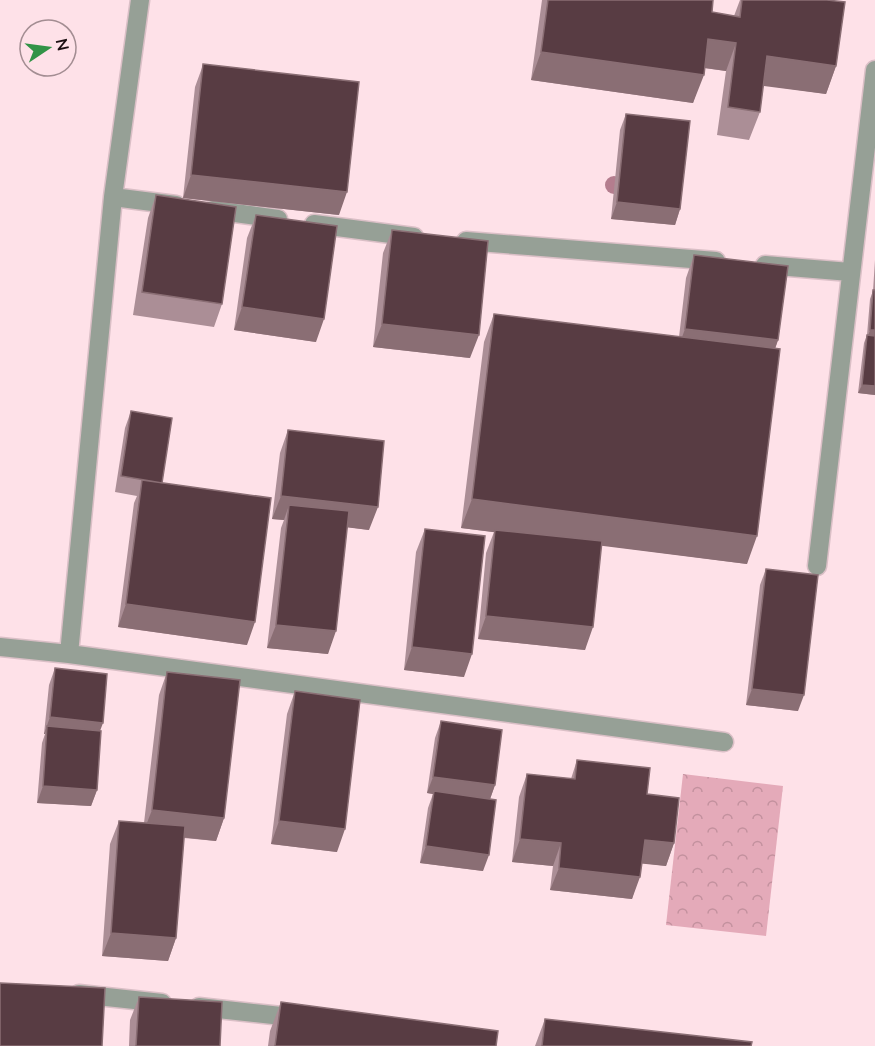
<svg xmlns="http://www.w3.org/2000/svg" width="875" height="1046" font-family="Mulish,sans-serif">
	<style>
		.park { fill: url(#park-crowns) }
		.lines { fill: none; stroke-linecap: round; stroke-linejoin: round }
		.minor-casing { stroke: #dabfc6; stroke-width: 21 }
		.minor { stroke: #96a096; stroke-width: 18 }
		.tree { fill: #b47d8e }
		.wall { fill: #ab8e96 }
		.shaded-wall { fill: #8a6e74 }
		.building { fill: #583c43; stroke: #8a6e74; stroke-width: 1.5 }
	</style>
	<defs>
		<pattern id="park-crowns" width="20" height="18" patternUnits="userSpaceOnUse" patternTransform="scale(1.5)"><rect width="20" height="18" fill="#e4aab9"/><path d="M2 6a3 3 0 1 1 6 0M12 15a3 3 0 1 1 6 0" fill="none" stroke="#c3919e"/></pattern>
	</defs>
	<rect width="100%" height="100%" fill="#fee1e8"/>
	<path class="park" d="M683 774 783 786 766 936 666 925Z"/>
	<g class="lines">
		<defs>
			<path id="minor" d="M113 197 176 205
				M213 210 278 219
				M314 224 414 237
				M466 241 716 261
				M765 265 850 272
				M817 566 875 70
				M0 647 69 654 724 742
				M69 654 113 197 140 0
				M79 994 162 1003
				M199 1007 300 1018"/>
		</defs>
		<use href="#minor" class="minor-casing"/>
		<use href="#minor" class="minor"/>
	</g>
	<circle class="tree" cx="614" cy="185" r="9"/>
	<path class="wall" d="M542 0H713L712 12 734 16 740 0H827L836 66 826 94 763 85 760 112 749 140 717 135 726 71 704 68 693 103 531 80Z
		M203 65 339 215 183 198 195 87Z
		M626 114 680 209 675 225 611 219 620 130Z
		M156 195 222 304 214 327 133 315 148 218Z
		M256 215 316 342 234 330 247 238Z
		M392 230 470 358 373 347 383 253Z
		M694 255 778 340 775 349 747 564 601 545 585 650 478 639 486 553 494 532 461 528 484 342 494 314 679 337 686 278Z
		M875 260V395L858 393 864 343 867 335 870 299 873 291Z
		M131 411 162 483 247 645 118 627 134 503 137 496 115 492 125 428Z
		M288 430 369 530 347 527 328 654 267 648 281 528 284 520 272 519 280 453Z
		M425 529 464 677 404 670 416 552Z
		M766 569 798 711 746 705 760 585Z
		M55 668 100 731 97 790 91 806 37 803 42 743 45 734H44L49 685Z
		M167 672 224 818 216 841 184 838 176 938 168 961 102 956 110 844 119 821 144 823 159 695Z
		M295 691 337 852 271 844 287 714Z
		M441 721 495 785 490 799 483 871 420 863 428 808 433 794 427 793 435 738Z
		M577 760 647 794 674 843 666 866 642 863 632 899 550 890 553 866 512 862 519 797 527 774 571 779Z
		M139 997 220 1046H129L130 1020Z
		M281 1002 496 1046H268L270 1031Z
		M545 1019 751 1046H535Z"/>
	<path class="shaded-wall" d="M708 39 736 43 726 71 698 67Z
		M541 52 704 75 693 103 531 80Z
		M767 56 836 66 826 94 757 85Z
		M191 175 347 192 339 215 183 198Z
		M617 202 680 209 675 225 611 219Z
		M242 307 324 319 316 342 234 330Z
		M382 324 479 335 470 358 373 347Z
		M685 329 778 340 770 363 677 351Z
		M870 330H875V339H867Z
		M862 385 875 386V395L858 393Z
		M281 496 378 507 369 530 287 520 289 505 284 520 272 519Z
		M472 499 757 536 747 564 461 528Z
		M126 604 255 622 247 645 118 627Z
		M486 616 593 627 585 650 478 639Z
		M276 625 336 631 328 654 267 648Z
		M412 647 472 654 464 677 404 670Z
		M752 689 804 695 798 711 746 705Z
		M50 717 103 723 97 739 47 726 45 734H44Z
		M433 777 495 785 489 802 434 791 433 794 427 793Z
		M43 786 97 790 91 806 37 803Z
		M152 810 224 818 216 841 143 833Z
		M279 821 345 829 337 852 271 844Z
		M520 839 561 843 553 866 512 862Z
		M645 840 674 843 666 866 636 863Z
		M426 846 489 855 483 871 420 863Z
		M559 868 640 877 632 899 550 890Z
		M111 933 176 938 168 961 102 956Z"/>
	<path class="building" d="M548 0H713L712 12 740 17 742 0H827L845 2 836 66 767 56 760 112 728 107 736 43 708 39 704 75 541 52Z
		M203 64 359 82 347 192 191 175Z
		M626 114 690 121 680 209 617 202Z
		M156 195 236 207 222 304 142 292Z
		M256 215 337 226 324 319 242 307Z
		M392 230 488 241 479 335 382 324Z
		M694 255 788 266 778 340 685 329Z
		M873 290H875V330H870Z
		M494 314 780 349 757 536 472 499Z
		M867 335 875 336V386L862 385Z
		M131 411 172 418 162 483 121 476Z
		M288 430 384 441 378 507 281 496Z
		M142 480 271 498 255 622 126 604Z
		M289 505 349 511 336 631 276 625Z
		M425 529 485 536 472 654 412 647Z
		M495 530 602 541 593 627 486 616Z
		M766 569 818 575 804 695 752 689Z
		M55 668 107 674 103 723 50 717Z
		M167 672 240 680 224 818 152 810Z
		M295 691 360 700 345 829 279 821Z
		M441 721 502 730 495 785 433 777Z
		M47 726 101 731 97 790 43 786Z
		M577 760 650 768 647 794 679 798 674 843 645 840 640 877 559 868 561 843 520 839 527 774 575 779Z
		M434 791 496 800 489 855 426 846Z
		M119 821 185 826 176 938 111 933Z
		M0 983 105 988 102 1046H0Z
		M139 997 222 1002 220 1046H136Z
		M281 1002 498 1031 496 1046H275Z
		M545 1019 752 1042 751 1046H542Z"/>
	<g transform="translate(48 48) rotate(77)"><circle r="28" fill="#fee1e8" stroke="#a38d92" stroke-width="1.5"/>
	<path d="M0-4.5L10 22L0 15L-10 22Z" fill="#329347"/>
	<text y="-9" font-size="16" font-weight="bold" text-anchor="middle" fill="#1b0f12">N</text>
	</g>
</svg>
